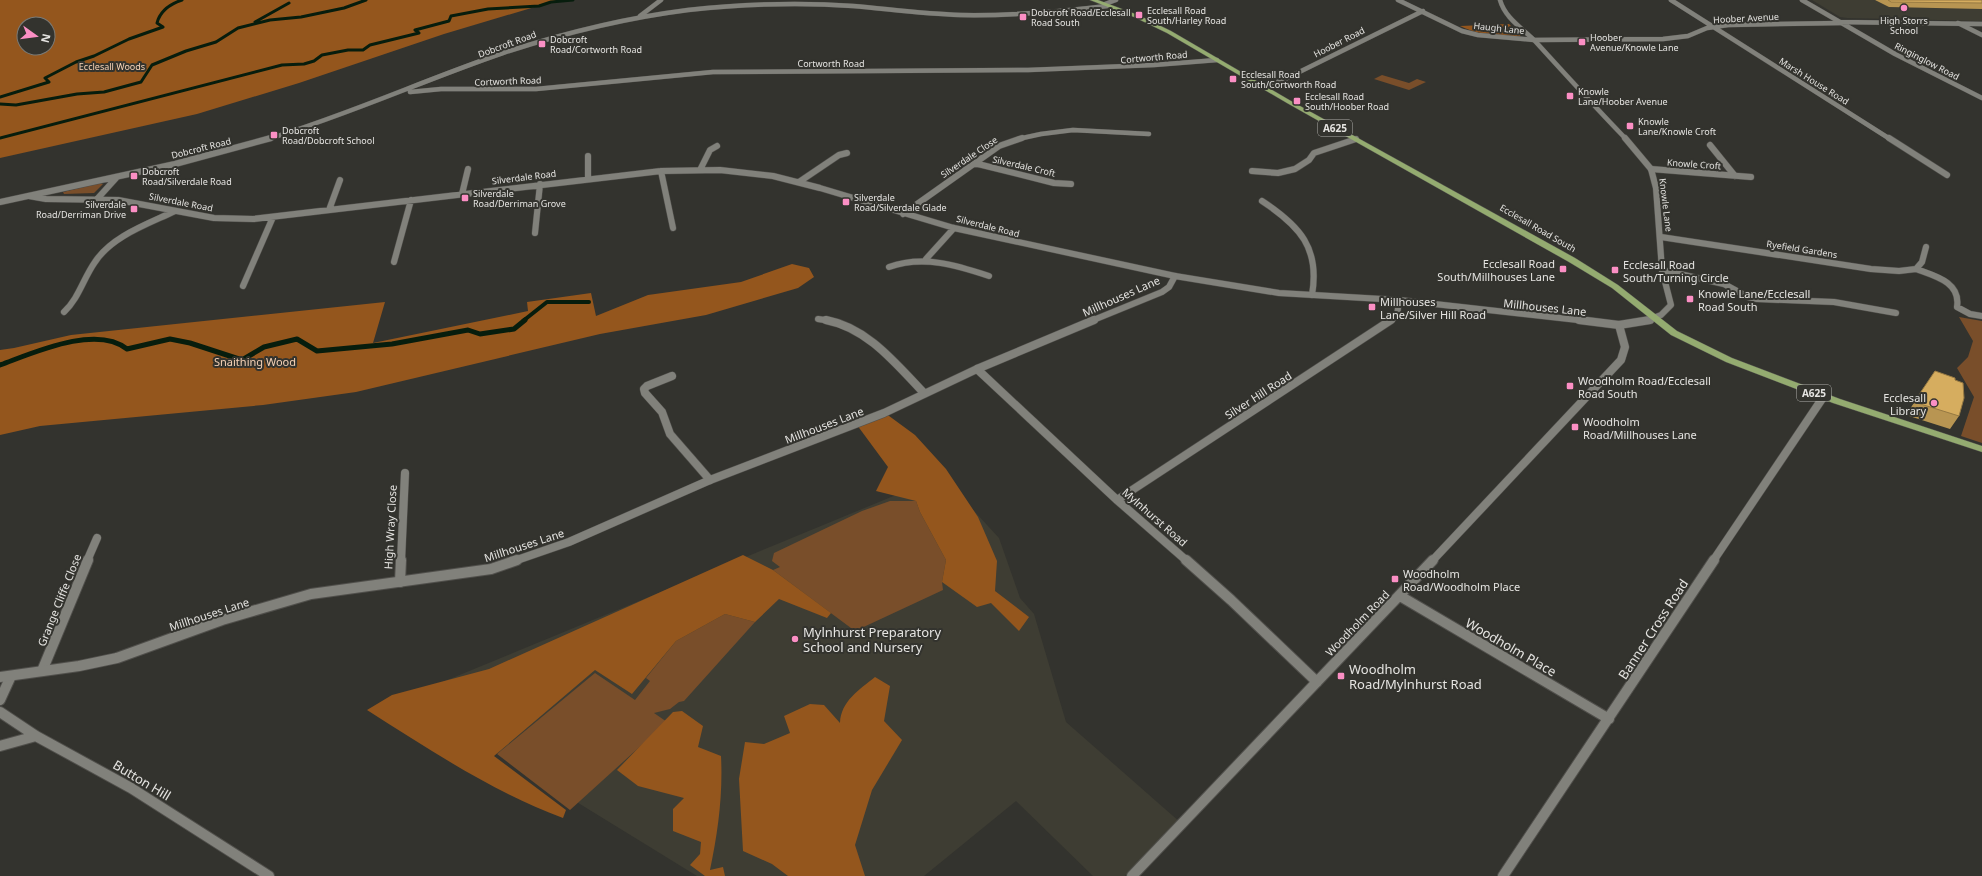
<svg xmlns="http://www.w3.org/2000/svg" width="1982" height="876" font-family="'Noto Sans',sans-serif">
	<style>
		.built { fill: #3e3d33 }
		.green { fill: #794e2a }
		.forest { fill: #94561d; fill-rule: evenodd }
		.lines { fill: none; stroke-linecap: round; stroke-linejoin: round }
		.stream-far2 { stroke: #071d0d; stroke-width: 3 }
		.stream-far1 { stroke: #071d0d; stroke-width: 4 }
		.stream { stroke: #071d0d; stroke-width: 5 }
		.minor-far3-casing { stroke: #504f4b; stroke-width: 5 }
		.minor-far2-casing { stroke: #504f4b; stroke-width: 7 }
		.minor-far1-casing { stroke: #504f4b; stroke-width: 9 }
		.minor-casing { stroke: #504f4b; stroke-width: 12 }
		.tertiary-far3-casing { stroke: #504f4b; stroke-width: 5 }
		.tertiary-far2-casing { stroke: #504f4b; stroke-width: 7 }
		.tertiary-far1-casing { stroke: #504f4b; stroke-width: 9 }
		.tertiary-casing { stroke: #504f4b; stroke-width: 12 }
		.primary-casing { stroke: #504f4b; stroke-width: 1 }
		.minor-far3 { stroke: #81817b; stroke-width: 4.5 }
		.minor-far2 { stroke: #81817b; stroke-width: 6 }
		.minor-far1 { stroke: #81817b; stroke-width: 8 }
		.minor { stroke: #81817b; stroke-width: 10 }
		.tertiary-far3 { stroke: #81817b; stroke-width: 4.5 }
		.tertiary-far2 { stroke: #81817b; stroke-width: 6 }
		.tertiary-far1 { stroke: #81817b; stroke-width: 8 }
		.tertiary { stroke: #81817b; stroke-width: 10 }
		.primary { fill: #94ab70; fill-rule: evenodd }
		.wall { fill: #b89552 }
		.building { fill: #d6ad5f; stroke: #967942 }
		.poi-dot { fill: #fb8fc4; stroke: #33332e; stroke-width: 1.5 }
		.labels { text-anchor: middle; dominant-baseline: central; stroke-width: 4; stroke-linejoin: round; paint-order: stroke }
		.far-poi-label { font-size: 9px; fill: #e5e4e1; stroke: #33332e; text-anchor: start }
		.far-street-label { font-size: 9px; fill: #e5e4e1; stroke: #33332e }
		.far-park-label { font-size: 9px; fill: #f6d2b6; stroke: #33332e }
		.shield { fill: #33332e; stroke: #b0afab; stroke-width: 1 }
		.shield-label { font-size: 10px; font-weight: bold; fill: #e5e4e1 }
		.poi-label { font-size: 11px; fill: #e5e4e1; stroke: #33332e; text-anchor: start }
		.street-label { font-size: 11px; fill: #e5e4e1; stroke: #33332e }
		.park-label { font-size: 11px; fill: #f6d2b6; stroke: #33332e }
		.near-street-label { font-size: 13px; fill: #e5e4e1; stroke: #33332e }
		.near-poi-label { font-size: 13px; fill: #e5e4e1; stroke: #33332e; text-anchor: start }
	</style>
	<rect width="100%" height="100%" fill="#33332e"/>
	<path class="built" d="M1812 0H1982V21L1847 18 1840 17Z
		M884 413 999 538 1020 598 1034 614 1066 722 1181 823 1125 876H1093L1016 801 924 876H697L406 697 913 488Z"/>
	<path class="green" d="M1382 75 1409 83 1417 79 1426 82 1409 90 1374 79Z
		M100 183 103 184 94 193 64 194 63 192Z
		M1959 317 1982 321V443L1961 436 1974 397 1957 368 1968 357 1973 341Z
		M890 501H916L920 512 946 560 942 582 943 590 855 631 773 570 780 567 772 561 774 553 862 511Z
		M725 614 755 622 684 701 679 702 670 709 654 713 667 722 570 810 497 754 595 673 635 700 650 681 646 678 676 641Z"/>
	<path class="forest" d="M0 0H558L444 34 299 83 197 114 0 158ZM24 24H48V48H24Z
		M1509 24 1521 36C1504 38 1475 34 1460 26Z
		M792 264 809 268 814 277 798 288 706 315 600 334 356 392 263 405 40 426 0 435V350L14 348 71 335 385 302 373 343 528 311 527 302 591 293 596 316 648 295 741 282Z
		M885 413 915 435 946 469 978 517 997 561 995 591 1029 617 1019 631 991 603 977 607 942 582 946 560 920 512 916 501 876 491 888 467 857 425Z
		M743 555 773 570 831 613 827 618 779 599 755 622 725 614 676 641 632 694 595 670 494 756 566 810 563 818C493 792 430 750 367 710L392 695 489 669Z
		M875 677 890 686 884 721 902 740 872 790 855 845 865 876H788L772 864 743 851 739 779 745 742 764 744 790 733 784 716 810 704 824 705 840 723C841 701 859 690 875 677Z
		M682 711 703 726 698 747 721 756C723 795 718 832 710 870L723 867 725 876H705L690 865 700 854 701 842 673 831V809L684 798 638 786 617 770 673 712Z"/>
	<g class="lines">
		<path class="stream-far2" d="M255 22 289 3
			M0 97 49 82 45 78 76 62 94 56 129 39 163 27 157 23C160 11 170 4 182 0
			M0 104 16 105 77 94 104 92 141 82 152 65 186 51 216 42 238 28 270 20 301 17 344 8 366 0
			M0 138 282 65 304 64 314 61 322 55 348 50H363L370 45 419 33 415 30 449 21 451 16 488 9 539 6 551 2 573 0"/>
		<path class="stream-far1" d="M523 321 547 302H589"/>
		<path class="stream" d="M0 365C33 353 96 324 127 349L170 339 190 343 242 360 264 347 297 339 317 351 392 344 468 330 480 334 514 329 525 320"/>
		<defs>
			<path id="minor-far3" d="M1398 0 1462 31 1478 35 1534 40 1663 39 1688 36 1707 28 1728 25 1841 23
				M1671 0 1890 139
				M1105 4 1116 0
				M640 16 661 0
				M1958 23 1982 35
				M1261 86 1281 81 1423 11
				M410 92 441 89H536L713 72 1028 70 1154 65 1217 60
				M268 139C348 115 424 80 503 53 564 33 625 18 688 10 743 4 798 2 853 6 888 9 924 14 960 15 1010 16 1058 12 1107 6
				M1018 139 1041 134 1073 130 1149 134"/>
			<path id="minor-far2" d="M1889 138 1947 175
				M1710 145 1735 176
				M588 156V178
				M974 163 1054 183 1071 184
				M1651 169 1751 177
				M700 170 710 150 717 146
				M661 171 673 228
				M1252 171 1278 173 1295 169 1309 160 1314 153 1356 139
				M799 182 839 155 847 153
				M462 194 468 169
				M29 196 46 199 118 200 214 218 253 219 661 171 720 170 773 176 820 188 954 228 1175 276
				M98 198 117 177
				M1262 201C1300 226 1320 248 1312 295
				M0 202 175 164 271 138
				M329 210 340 180
				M903 214 999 146 1022 138
				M535 233 540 184
				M1661 237 1871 269 1899 271 1916 269 1922 262 1926 247
				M926 259 954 228
				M394 262 411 200
				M889 267C923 255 956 265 989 276
				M1916 269C1935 276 1961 282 1957 307L1970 314 1982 316
				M1662 270 1724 284 1748 297 1757 299 1834 302 1896 313
				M243 286 273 217
				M64 312C79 298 83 279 95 262 112 236 148 224 175 211
				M818 319 831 321
				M1390 321 1397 316 1399 300"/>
			<path id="minor-far1" d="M826 320C868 328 896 364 924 393
				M977 369 1117 500 1187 561
				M672 376 647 386 644 389 645 393 662 412 670 434 710 480
				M1117 500 1391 320
				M87 561 97 538
				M401 561 405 473
				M1432 561 1621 360 1625 347 1619 325
				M1713 561 1824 396"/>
			<path id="minor" d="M1186 560 1231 600 1317 682
				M400 582 401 560
				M1400 596 1609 719
				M42 671 88 560
				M0 700 11 676
				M0 712 36 736 131 788 269 876
				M0 746 36 736
				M1132 876 1433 560
				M1503 876 1714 560"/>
			<path id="tertiary-far3" d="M1500 0C1505 18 1522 28 1535 41 1565 74 1595 107 1626 139
				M1802 0 1895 54 1982 98
				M1839 22 1982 24"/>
			<path id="tertiary-far2" d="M1625 138 1651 169 1656 188 1662 270 1671 305 1661 315 1646 321
				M1091 321 1162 292 1169 287 1175 276 1279 293 1399 300 1587 321"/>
			<path id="tertiary-far1" d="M1579 320 1619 325 1650 320
				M514 561 569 542 710 480 884 413 977 369 1094 320"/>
			<path id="tertiary" d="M0 677 79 666 117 658 222 620 311 594 491 569 517 560"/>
			<path id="primary" d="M1090 0H1098L1138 15 1171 31 1291 101 1575 258 1618 285 1677 331 1732 358 1840 399 1982 446V452L1833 403 1726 362 1671 335 1612 288 1569 262 1287 103 1167 33 1134 17Z"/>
		</defs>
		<use href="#minor-far3" class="minor-far3-casing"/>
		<use href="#minor-far2" class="minor-far2-casing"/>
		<use href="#minor-far1" class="minor-far1-casing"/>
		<use href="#minor" class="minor-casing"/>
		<use href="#tertiary-far3" class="tertiary-far3-casing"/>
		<use href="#tertiary-far2" class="tertiary-far2-casing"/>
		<use href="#tertiary-far1" class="tertiary-far1-casing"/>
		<use href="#tertiary" class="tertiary-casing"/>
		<use href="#primary" class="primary-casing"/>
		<use href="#minor-far3" class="minor-far3"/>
		<use href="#minor-far2" class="minor-far2"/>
		<use href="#minor-far1" class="minor-far1"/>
		<use href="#minor" class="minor"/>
		<use href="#tertiary-far3" class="tertiary-far3"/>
		<use href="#tertiary-far2" class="tertiary-far2"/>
		<use href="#tertiary-far1" class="tertiary-far1"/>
		<use href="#tertiary" class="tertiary"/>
		<use href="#primary" class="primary"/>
	</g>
	<path class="wall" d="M1875 0H1982V9L1889 7Z
		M1935 371 1955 380 1959 416 1950 429 1906 415Z"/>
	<path class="building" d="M1888 0H1982V3L1891 2Z
		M1935 371 1955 378V380L1963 383 1964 398 1959 416 1914 402Z"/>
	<g class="poi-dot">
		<circle cx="1904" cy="8" r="4"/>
		<rect x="1135" y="11" width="8" height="8" rx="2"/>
		<rect x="1019" y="13" width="8" height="8" rx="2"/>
		<rect x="1578" y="38" width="8" height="8" rx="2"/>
		<rect x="538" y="40" width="8" height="8" rx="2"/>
		<rect x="1229" y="75" width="8" height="8" rx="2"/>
		<rect x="1566" y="92" width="8" height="8" rx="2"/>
		<rect x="1293" y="97" width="8" height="8" rx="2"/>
		<rect x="1626" y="122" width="8" height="8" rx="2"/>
		<rect x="270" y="131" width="8" height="8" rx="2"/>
		<rect x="130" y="172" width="8" height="8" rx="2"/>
		<rect x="461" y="194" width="8" height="8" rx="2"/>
		<rect x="842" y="198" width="8" height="8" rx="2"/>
		<rect x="130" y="205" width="8" height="8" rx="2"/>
		<rect x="1559" y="265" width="8" height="8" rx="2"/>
		<rect x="1611" y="266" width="8" height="8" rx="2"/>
		<rect x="1686" y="295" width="8" height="8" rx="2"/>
		<rect x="1368" y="303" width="8" height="8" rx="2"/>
		<rect x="1566" y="382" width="8" height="8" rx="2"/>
		<circle cx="1934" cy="403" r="4"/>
		<rect x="1571" y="423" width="8" height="8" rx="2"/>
		<rect x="1391" y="575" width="8" height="8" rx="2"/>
		<circle cx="795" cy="639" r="4"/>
		<rect x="1337" y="672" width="8" height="8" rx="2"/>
	</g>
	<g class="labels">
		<g class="far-poi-label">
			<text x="1147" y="10">Ecclesall Road<tspan x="1147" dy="10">South/Harley Road</tspan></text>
			<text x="1031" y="12">Dobcroft Road/Ecclesall<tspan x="1031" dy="10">Road South</tspan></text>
			<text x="1904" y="20" text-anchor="middle">High Storrs<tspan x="1904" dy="10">School</tspan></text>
			<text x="1590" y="37">Hoober<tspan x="1590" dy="10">Avenue/Knowle Lane</tspan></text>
			<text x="550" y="39">Dobcroft<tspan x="550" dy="10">Road/Cortworth Road</tspan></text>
			<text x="1241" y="74">Ecclesall Road<tspan x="1241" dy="10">South/Cortworth Road</tspan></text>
			<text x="1578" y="91">Knowle<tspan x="1578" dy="10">Lane/Hoober Avenue</tspan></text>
			<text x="1305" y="96">Ecclesall Road<tspan x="1305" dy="10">South/Hoober Road</tspan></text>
			<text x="1638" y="121">Knowle<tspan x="1638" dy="10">Lane/Knowle Croft</tspan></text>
			<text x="282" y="130">Dobcroft<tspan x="282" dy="10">Road/Dobcroft School</tspan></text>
			<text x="142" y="171">Dobcroft<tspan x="142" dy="10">Road/Silverdale Road</tspan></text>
			<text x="473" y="193">Silverdale<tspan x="473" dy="10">Road/Derriman Grove</tspan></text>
			<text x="854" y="197">Silverdale<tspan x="854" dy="10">Road/Silverdale Glade</tspan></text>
			<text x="126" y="204" text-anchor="end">Silverdale<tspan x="126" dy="10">Road/Derriman Drive</tspan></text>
		</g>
		<g class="far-street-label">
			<text transform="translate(1746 18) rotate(-3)">Hoober Avenue</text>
			<text transform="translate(1499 28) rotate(6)">Haugh Lane</text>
			<text transform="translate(1339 42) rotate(-27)">Hoober Road</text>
			<text transform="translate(507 44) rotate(-20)">Dobcroft Road</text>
			<text transform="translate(1154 57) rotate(-5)">Cortworth Road</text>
			<text transform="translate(1927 61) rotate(27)">Ringinglow Road</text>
			<text x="831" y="63">Cortworth Road</text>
			<text transform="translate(508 81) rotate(-2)">Cortworth Road</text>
			<text transform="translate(1814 81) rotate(32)">Marsh House Road</text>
			<text transform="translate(201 148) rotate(-14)">Dobcroft Road</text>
			<text transform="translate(969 157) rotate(-34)">Silverdale Close</text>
			<text transform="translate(1694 164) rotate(4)">Knowle Croft</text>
			<text transform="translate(1024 166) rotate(13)">Silverdale Croft</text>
			<text transform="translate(524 177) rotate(-7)">Silverdale Road</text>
			<text transform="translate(181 202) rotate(11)">Silverdale Road</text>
			<text transform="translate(1666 205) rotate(83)">Knowle Lane</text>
			<text transform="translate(988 226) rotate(14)">Silverdale Road</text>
			<text transform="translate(1538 228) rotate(30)">Ecclesall Road South</text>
			<text transform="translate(1802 249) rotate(9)">Ryefield Gardens</text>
		</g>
		<g class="far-park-label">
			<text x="112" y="66">Ecclesall Woods</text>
		</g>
		<g class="shield">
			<rect x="1318" y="120" width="34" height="16" rx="3"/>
			<rect x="1797" y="385" width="34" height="16" rx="3"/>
		</g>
		<g class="shield-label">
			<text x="1335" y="128">A625</text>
			<text x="1814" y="393">A625</text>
		</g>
		<g class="poi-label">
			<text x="1555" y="263" text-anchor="end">Ecclesall Road<tspan x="1555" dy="13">South/Millhouses Lane</tspan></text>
			<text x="1623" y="264">Ecclesall Road<tspan x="1623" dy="13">South/Turning Circle</tspan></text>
			<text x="1698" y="293">Knowle Lane/Ecclesall<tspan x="1698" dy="13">Road South</tspan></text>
			<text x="1380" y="301">Millhouses<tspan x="1380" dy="13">Lane/Silver Hill Road</tspan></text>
			<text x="1578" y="380">Woodholm Road/Ecclesall<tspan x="1578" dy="13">Road South</tspan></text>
			<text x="1926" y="397" text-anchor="end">Ecclesall<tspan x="1926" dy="13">Library</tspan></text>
			<text x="1583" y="421">Woodholm<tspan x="1583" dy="13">Road/Millhouses Lane</tspan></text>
			<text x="1403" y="573">Woodholm<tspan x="1403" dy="13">Road/Woodholm Place</tspan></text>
		</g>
		<g class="street-label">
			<text transform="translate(1121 296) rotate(-24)">Millhouses Lane</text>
			<text transform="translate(1545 307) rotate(6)">Millhouses Lane</text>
			<text transform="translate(1258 395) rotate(-33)">Silver Hill Road</text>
			<text transform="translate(824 425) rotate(-21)">Millhouses Lane</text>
			<text transform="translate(1155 517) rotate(41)">Mylnhurst Road</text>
			<text transform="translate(390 527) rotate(-87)">High Wray Close</text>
			<text transform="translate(524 545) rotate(-18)">Millhouses Lane</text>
			<text transform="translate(59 600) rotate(-68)">Grange Cliffe Close</text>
			<text transform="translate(209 614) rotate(-18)">Millhouses Lane</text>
			<text transform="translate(1357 623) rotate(-46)">Woodholm Road</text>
		</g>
		<g class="park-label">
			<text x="255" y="361">Snaithing Wood</text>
		</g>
		<g class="near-street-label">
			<text transform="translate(1653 629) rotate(-57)">Banner Cross Road</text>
			<text transform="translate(1511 647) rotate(30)">Woodholm Place</text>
			<text transform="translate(142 780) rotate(31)">Button Hill</text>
		</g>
		<g class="near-poi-label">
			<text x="803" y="632">Mylnhurst Preparatory<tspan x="803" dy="15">School and Nursery</tspan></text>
			<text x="1349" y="669">Woodholm<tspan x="1349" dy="15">Road/Mylnhurst Road</tspan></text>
		</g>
	</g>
	<g transform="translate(36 36) rotate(104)"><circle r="19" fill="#33332e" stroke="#7a7a76"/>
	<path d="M0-3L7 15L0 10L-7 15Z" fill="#fb8fc4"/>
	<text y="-6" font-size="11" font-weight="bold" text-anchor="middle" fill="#e5e4e1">N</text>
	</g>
</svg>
